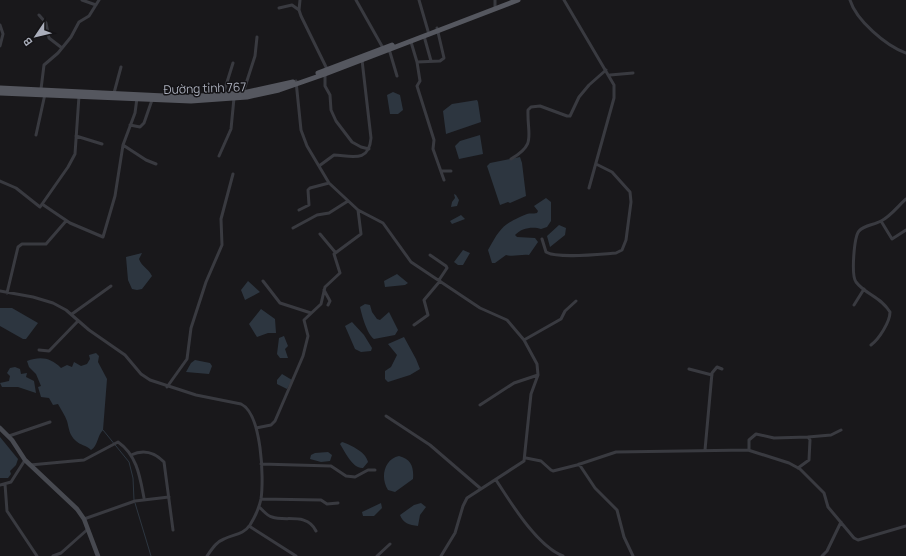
<svg xmlns="http://www.w3.org/2000/svg" width="906" height="556" font-family="Manrope,sans-serif">
	<style>
		.water { fill: #2d3640 }
		.lines { fill: none; stroke-linecap: round; stroke-linejoin: round }
		.stream { stroke: #2d3640; stroke-width: 1 }
		.street { stroke: #393a40; stroke-width: 3 }
		.secondary { stroke: #474950; stroke-width: 4.5 }
		.primary { stroke: #55575f; stroke-width: 5 }
		.labels { text-anchor: middle; dominant-baseline: central; stroke-width: 3; stroke-linejoin: round; paint-order: stroke }
		.street-label { font-size: 12px; fill: #aaaebb; stroke: #141316 }
	</style>
	<rect width="100%" height="100%" fill="#19181b"/>
	<path class="water" d="M393 92 400 95 403 110 398 114H390L387 95Z
		M477 100 478 102 481 122 446 134 443 111 452 104Z
		M480 135 483 154 459 159 455 146 460 141Z
		M520 157 522 163 526 196 510 203 508 202 500 205 487 166 490 163Z
		M454 194 456 195 459 200 457 206 451 207 452 202 455 198Z
		M546 198 551 202V221L547 227 541 229C533 226 521 228 515 235L517 237 535 238 538 242 529 255C521 254 514 257 506 255L495 263H492L488 250C501 227 503 224 527 214 530 213 533 214 537 213L538 211 534 206Z
		M461 215 465 219 452 224 450 221Z
		M559 225 566 228 565 235 550 247 547 236Z
		M463 250 470 253 463 265H458L454 262Z
		M142 253 139 259C142 267 148 268 152 276L142 289 137 290 132 289 128 280 126 257Z
		M397 274 408 283 405 285 385 287 384 281Z
		M248 281 260 292 245 300 241 290Z
		M365 304 370 305 372 312 377 319 380 320 389 312 398 330 395 335 374 339C367 334 362 316 360 307Z
		M0 308H12L38 323 26 339H23L0 326Z
		M261 309 275 319 276 333H268L257 337 249 324Z
		M352 322 364 335 372 348 371 351 361 352 355 349 345 326Z
		M284 336 288 346 285 349 288 358H280L277 354 279 338Z
		M404 337 416 359 420 369 410 375 388 382 385 379V371L391 367 397 355 388 344Z
		M96 353 99 356 98 362 107 379 103 430C97 436 98 446 91 450 86 445 80 445 76 441 69 435 69 428 67 421 65 415 61 410 58 404L53 405 49 398 41 397 38 387 41 386 36 374 29 367 27 361C41 356 51 358 61 368L67 365 72 367 74 362 81 366 87 364 90 359 89 355Z
		M195 360 210 363 212 366 209 374 186 372 191 363Z
		M15 367 20 369 21 374 27 373 26 377 34 381 36 393 18 387H2L0 383 9 381 10 376 7 373 10 368Z
		M282 374 292 380 287 389 277 384V380Z
		M0 437 18 459 16 465 10 471 11 474 8 478H0Z
		M342 442C351 445 366 452 368 462L363 468C353 469 345 452 340 444Z
		M328 452 332 455 330 461 321 462 310 459 311 455 315 453Z
		M399 456C411 459 414 467 413 479L395 492 388 490C380 478 384 459 399 456Z
		M381 503 382 508 374 516H363L362 512Z
		M421 503 426 507 420 515 418 526C409 525 403 523 400 515L414 505Z"/>
	<g class="lines">
		<path class="stream" d="M103 430 129 462 133 478 134 500
			M135 503 151 556"/>
		<path class="street" d="M82 0 96 5
			M300 0 299 10 301 16 327 69
			M356 0 383 48
			M419 0 428 31
			M495 0V9
			M564 0 614 85V98L589 188
			M850 0C856 20 886 46 906 53
			M279 8 292 5 299 10
			M39 15 46 23 49 38 62 48
			M0 25 3 34 0 46
			M424 36 431 61
			M411 42 417 62 420 81 417 86 434 140 433 149 444 180
			M389 49 397 76
			M417 62 440 61 444 58 437 28
			M325 74V86L330 95 331 110 336 121 352 142 361 147 369 149
			M610 75 633 73
			M296 81 301 130 307 146 329 183 358 210 383 223 411 262 480 308 507 320 524 340 537 364 538 375 531 394 524 461 467 498 463 506 455 533 441 556
			M41 89 44 65 58 53 71 37 79 22 89 16 99 0
			M114 93 121 67
			M243 93 255 56 257 37
			M223 95 233 63
			M130 125 140 127 144 123 152 100
			M36 135 45 94
			M76 136 102 144
			M123 145 146 160 156 164
			M219 156 231 129 234 98
			M511 159C537 144 527 136 528 110L531 107 540 106 567 116H570L579 97 589 85 606 70
			M319 166 334 155C352 156 369 163 371 138L362 60
			M441 171H451
			M0 181 16 188 40 207 68 167 75 154 79 96
			M42 204 70 223 103 237 115 196 123 145 135 113 137 98
			M299 210 309 205 308 190 310 188 329 183
			M881 221 892 239 906 230
			M293 228 317 215 329 213 348 201
			M320 234 335 252
			M542 239 546 252C557 259 601 254 616 253L622 250 626 240 631 202 630 192 612 172 596 164
			M430 255 446 266 447 268 439 280
			M263 281 280 303 311 313
			M324 290 330 301 328 305
			M0 291 33 297 53 303 66 310 89 330 125 355 141 374 150 380 196 395 241 404C262 414 264 479 261 499 259 508 255 517 250 525 243 535 234 534 224 539 216 542 212 549 207 556
			M7 293 18 247 22 244H46L66 221
			M854 305 864 289
			M72 314 111 286
			M414 325 428 315 424 300 440 281
			M524 340 561 319 565 311 576 301
			M871 345C879 339 890 322 890 312 880 296 866 295 856 282 851 275 854 237 859 231 864 225 874 225 881 221 890 217 898 206 906 199
			M39 350 49 351 78 321
			M689 369 712 375
			M167 387 187 359 191 328 206 282 222 245 221 219 233 174
			M480 405 514 383 538 375
			M386 416 430 445 480 488
			M256 428 271 425 275 421 303 356 308 336 304 320 321 304 325 287 340 273 334 254 361 234 358 210
			M9 436 50 422
			M808 437 831 435 841 430
			M705 450 712 373 717 367 722 369
			M749 450V440L756 434 774 438 808 437 810 440 809 460 798 468
			M131 455C144 449 154 452 164 462L173 530
			M526 458 541 461 551 470 553 471 577 465 616 452 748 450 789 463 800 469 824 493 828 507 854 538 858 540 906 526
			M261 464 331 466 346 476 355 477 368 470H375
			M579 464 595 488 617 510 624 537 633 556
			M30 465 84 460 118 442C137 455 140 477 144 498
			M496 480C511 503 537 546 563 556
			M5 484 7 511 37 556
			M0 485 11 482 25 460
			M261 499 321 500 327 504 338 503
			M259 507C263 510 267 516 272 517 285 522 307 512 316 531
			M84 519 135 501 169 497
			M249 526 296 556
			M53 556 61 553 88 529
			M377 556 390 544
			M822 556 827 551 841 522"/>
		<path class="secondary" d="M0 428 12 440 25 460 77 509 84 519 98 556"/>
		<path class="primary" d="M318 73 392 45
			M0 88 185 97 243 93 293 82
			M0 93 191 101 247 97 279 90 325 74 518 0"/>
	</g>
	<g class="labels">
		<g class="street-label">
			<text transform="translate(205 88) rotate(-2)">Đường tỉnh 767</text>
		</g>
	</g>
	<g transform="translate(36 36) rotate(235)" stroke="#141316" stroke-width="3" paint-order="stroke">
	<path d="M0-3L7 15L0 10L-7 15Z" fill="#aaaebb"/>
	<text y="-6" font-size="11" font-weight="bold" text-anchor="middle" fill="#aaaebb">B</text>
	</g>
</svg>
